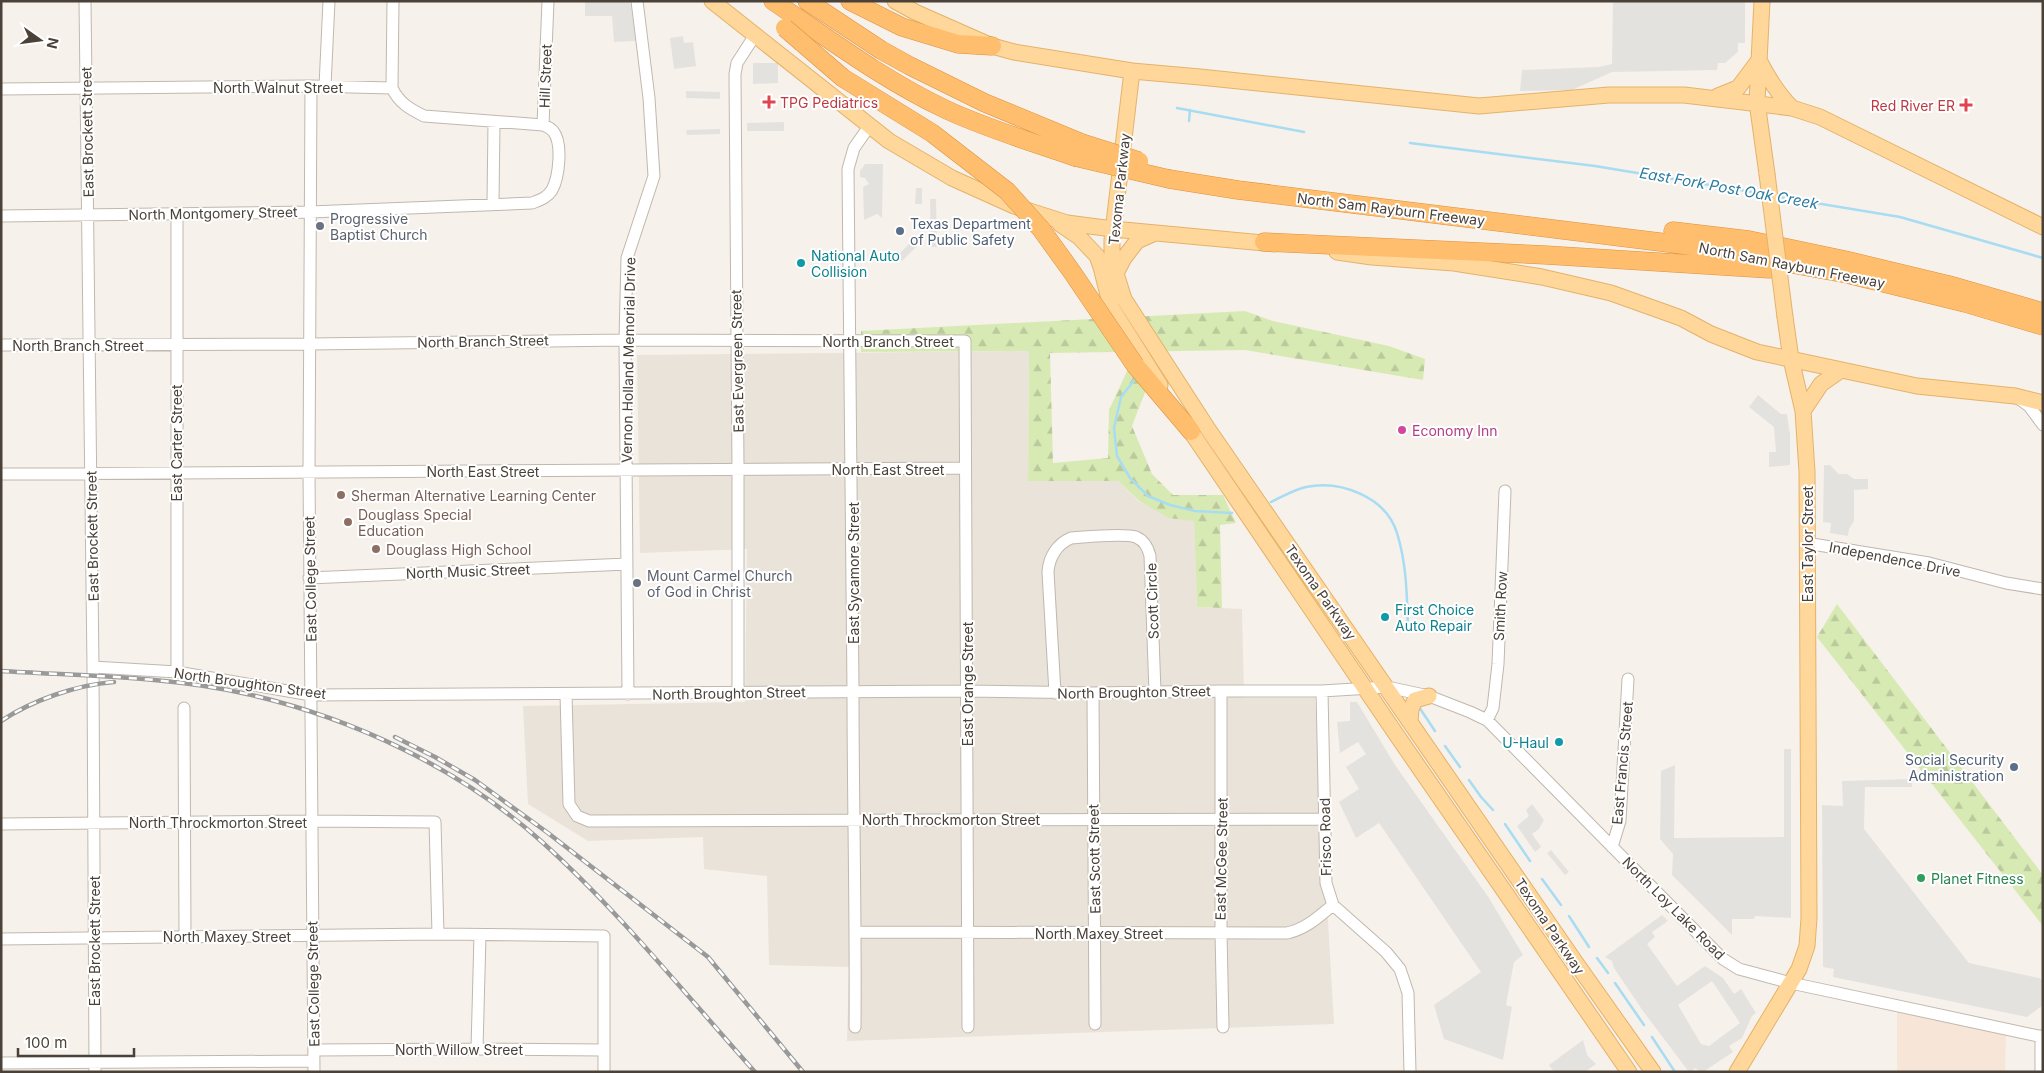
<svg xmlns="http://www.w3.org/2000/svg" width="2044" height="1073" font-family="Inter,sans-serif">
	<style>
		.residential { fill: #eae3d9 }
		.commercial { fill: #f7e6d7 }
		.forest { fill: url(#forest-firs) }
		.parking { fill: #e4e2df; fill-rule: evenodd }
		.lines { fill: none; stroke-linecap: round; stroke-linejoin: round }
		.stream { stroke: #a8dcf2; stroke-width: 2.5 }
		.minor-casing { stroke: #c1b8ad; stroke-width: 13 }
		.major-casing { stroke: #e5b269; stroke-width: 17 }
		.highway-casing { stroke: #df903c; stroke-width: 19 }
		.minor { stroke: #fff; stroke-width: 11 }
		.major { stroke: #ffd79b; stroke-width: 15 }
		.highway { stroke: #febe6d; stroke-width: 18 }
		.rail-casing { stroke: #999; stroke-width: 4.5 }
		.rail { stroke: #fff; stroke-width: 2.5; stroke-dasharray: 8; stroke-linecap: butt }
		.major-bridge-casing { stroke: #e5b269; stroke-width: 17; stroke-linecap: butt }
		.highway-bridge-casing { stroke: #df903c; stroke-width: 19; stroke-linecap: butt }
		.major-bridge { stroke: #ffd79b; stroke-width: 15 }
		.highway-bridge { stroke: #febe6d; stroke-width: 18 }
		.health-dot { fill: #e0444e; stroke: #fff; stroke-width: 2 }
		.worship-dot { fill: #6b7280; stroke: #fff; stroke-width: 2 }
		.service-dot { fill: #5c6f8a; stroke: #fff; stroke-width: 2 }
		.culture-dot { fill: #0f9aa8; stroke: #fff; stroke-width: 2 }
		.hotel-dot { fill: #d1479c; stroke: #fff; stroke-width: 2 }
		.education-dot { fill: #8d6e63; stroke: #fff; stroke-width: 2 }
		.leisure-dot { fill: #2e9e5b; stroke: #fff; stroke-width: 2 }
		.labels { text-anchor: middle; dominant-baseline: central; stroke-width: 4; stroke-linejoin: round; paint-order: stroke }
		.street-label { font-size: 14px; fill: #4a4139; stroke: #fff }
		.health-label { font-size: 14px; fill: #be3a42; stroke: #fff; text-anchor: start }
		.worship-label { font-size: 14px; fill: #5b616d; stroke: #fff; text-anchor: start }
		.service-label { font-size: 14px; fill: #4e5e75; stroke: #fff; text-anchor: start }
		.culture-label { font-size: 14px; fill: #0d838f; stroke: #fff; text-anchor: start }
		.hotel-label { font-size: 14px; fill: #b23c85; stroke: #fff; text-anchor: start }
		.education-label { font-size: 14px; fill: #785e54; stroke: #fff; text-anchor: start }
		.leisure-label { font-size: 14px; fill: #27864d; stroke: #fff; text-anchor: start }
		.water-label { font-size: 15px; font-style: italic; fill: #2a7b9f; stroke: #fff }
	</style>
	<defs>
		<pattern id="forest-firs" width="22" height="20" patternUnits="userSpaceOnUse" patternTransform="scale(1.25)"><rect width="22" height="20" fill="#d8eab4"/><path d="M5 1l3.5 6h-7zM16 11l3.5 6h-7z" fill="#bbca9c"/></pattern>
	</defs>
	<rect width="100%" height="100%" fill="#f6f1eb"/>
	<path class="residential" d="M1029 351 1028 480 1118 481 1139 502 1194 520 1197 607 1242 609 1244 698H1315L1334 1024 847 1041 849 967 769 965 767 876 704 869 703 837 588 841 528 804 523 706 745 702 747 549 640 553 637 355Z"/>
	<path class="commercial" d="M1897 1011 2006 1033 2005 1072H1897Z"/>
	<path class="forest" d="M1245 311 1273 321 1389 346 1425 359 1423 380 1245 350 1050 353 1053 463 1108 458 1109 410 1128 369 1147 387 1132 426 1152 474 1173 495H1223L1236 523 1220 525 1222 608 1197 607 1194 521 1169 518 1139 501 1118 481H1028L1029 351 861 352V331Z
		M1837 604 2043 875V926L1817 637Z"/>
	<path class="parking" d="M585 1H629L631 6 636 41 614 42 612 16H585Z
		M1613 1H1745V43H1738V52L1725 63H1718L1717 70 1612 72 1572 90 1520 91 1522 70 1599 67 1612 64Z
		M683 36 684 43 693 42 696 66 674 69 670 38Z
		M753 63H778V83L753 84Z
		M686 91 720 92V99L686 98Z
		M784 122V131H747V123Z
		M720 129V134L687 135 686 130Z
		M865 164H883L882 218 877 214 864 220 863 187 869 184 865 178 860 177V171Z
		M916 188H922V204H915Z
		M930 199H936L937 247H931Z
		M916 237 921 242 902 261 897 256Z
		M1758 395 1781 414H1787L1790 435V465L1769 467V452H1776L1774 427 1749 407Z
		M1824 465H1830L1839 474H1847L1854 479H1868V489L1854 490V521L1849 529 1848 536 1830 533 1831 523 1823 522Z
		M1350 702H1357L1395 765 1489 898 1523 955 1514 962 1506 1005 1512 1007 1503 1060 1444 1039 1434 1005 1481 972 1379 823 1356 838 1339 802 1359 789 1346 767 1366 754 1358 742 1340 753 1337 722 1350 721Z
		M1784 749H1791V918L1755 916 1754 919H1732V935L1672 875 1673 854 1660 839 1661 771 1675 765 1674 838 1784 837Z
		M1912 779V787H1865L1864 829 1969 963 2039 978 2043 981V1005L2027 1017 1833 977 1834 969 1823 967 1822 805 1843 806 1842 781Z
		M1532 804 1544 820 1539 829 1532 834 1541 847 1535 852 1517 826 1529 816 1526 810Z
		M1551 850 1569 872 1565 875 1547 853Z
		M1662 915 1668 921 1652 932 1655 937 1647 944 1677 986 1705 966 1723 978 1734 994 1741 989 1756 1013 1752 1016 1742 1038 1729 1046 1733 1052 1703 1072H1699L1696 1068 1689 1072 1643 1011 1614 968 1612 961 1605 957ZM1712 981 1740 1023 1709 1046 1701 1044 1678 1005Z
		M1583 1040 1587 1055 1596 1064 1585 1072H1554L1549 1065Z"/>
	<g class="lines">
		<path class="stream" d="M1177 108 1304 132
			M1189 121 1190 110
			M1410 143 1595 166 1764 194
			M1774 196 1900 217 2043 258
			M1136 378 1121 397 1114 428 1117 456 1130 478 1148 496 1170 505 1195 511 1232 513
			M1271 502C1282 497 1295 489 1306 487 1341 480 1386 497 1397 533 1407 565 1407 598 1408 631
			M1419 707 1435 731
			M1445 746 1460 767
			M1469 780 1481 797 1493 810
			M1505 824 1530 861
			M1542 879 1561 905
			M1569 916 1589 947
			M1597 958 1608 973
			M1615 983 1644 1025
			M1652 1037 1675 1072"/>
		<defs>
			<path id="minor" d="M85 1 93 667 95 1072
				M311 86 309 472 314 1072
				M325 86 329 1
				M392 88 393 1
				M1 89 311 86 392 88C399 103 410 109 424 116L543 125
				M493 203 494 122
				M177 215V672
				M1 216 310 212 532 203C540 200 547 198 552 190 559 177 563 143 553 131 551 129 546 126 543 125L548 1
				M1 345 310 344 625 340 965 341 968 1027
				M2018 398 2029 406 2043 425
				M1 474 965 468
				M1806 543 1929 563 2006 583 2043 589
				M309 578 627 564
				M93 667 177 672 311 695 967 691 1093 693 1221 691H1322L1387 687 1429 696 1470 712 1487 720 1723 959 1739 969 1791 983 2043 1037
				M1221 691V932L1223 1027
				M1322 691 1326 883 1333 905 1386 952 1400 969 1408 993 1410 1072
				M738 693V468L735 74 737 63 755 35
				M1055 693 1048 572C1049 557 1057 544 1071 538 1086 537 1123 533 1136 537 1145 541 1148 548 1150 556L1155 692
				M1093 693 1095 1024
				M566 694 569 804 577 816 589 821 1325 819
				M628 694 625 340 627 258 654 176 649 98 637 1
				M184 708 185 936
				M1487 720 1493 708 1498 664 1505 491
				M1 824 312 821 435 822 438 934
				M1612 847 1620 821 1628 679
				M856 932 1287 933C1306 929 1318 917 1333 905
				M1 939 438 934 604 936V1072
				M855 1027C856 915 853 803 853 691 852 517 850 343 848 169L854 148 870 125
				M477 1049 480 935
				M314 1050 477 1049 604 1050
				M1 1063 314 1061
				M2041 1072V1036"/>
			<path id="major" d="M712 1 889 141 952 178 1014 206 1067 223 1113 229 1275 244
				M895 1 915 12 992 46 1014 52 1132 71 1200 77 1479 106 1609 95H1684L1792 108 1820 117 2043 227
				M1762 1 1757 102 1767 174
				M1132 71 1112 240V261L1124 299 1208 429 1576 963 1653 1072
				M1718 96 1738 88 1759 60C1768 78 1777 93 1792 108
				M1060 224 1079 237 1097 256 1101 267 1111 307 1160 385
				M1337 252 1372 257 1454 263 1542 277 1611 293 1681 318 1711 334 1757 352 1917 386 2015 396 2043 403
				M1115 275 1124 258 1137 241 1153 234
				M1803 411 1821 384 1841 370
				M1185 423 1398 737 1629 1072
				M1410 721 1411 709 1415 700 1429 696
				M1737 1072 1799 969 1807 946 1809 918 1807 472 1803 411 1791 359 1785 317"/>
			<path id="highway" d="M773 1C829 39 885 81 947 110 988 129 1032 142 1075 157
				M807 1 881 50 910 66 985 103 1082 143
				M850 1 902 27 958 44 992 46
				M1169 179 1238 190 1700 247 1847 274 1965 303 2043 326
				M1673 231 1749 240 1845 260 1949 285 2043 312
				M1264 242 1546 255 1770 269
				M1135 365 1191 431"/>
		</defs>
		<use href="#minor" class="minor-casing"/>
		<use href="#major" class="major-casing"/>
		<use href="#highway" class="highway-casing"/>
		<use href="#minor" class="minor"/>
		<use href="#major" class="major"/>
		<use href="#highway" class="highway"/>
		<defs>
			<path id="rail" d="M1 671C83 676 167 676 247 694 353 718 459 768 541 841 619 911 685 994 755 1072
				M1 721C33 700 76 685 114 682
				M395 737 435 757 475 780 548 833 708 957 803 1072"/>
		</defs>
		<use href="#rail" class="rail-casing"/>
		<use href="#rail" class="rail"/>
		<defs>
			<path id="major-bridge" d="M1767 174 1785 317"/>
			<path id="highway-bridge" d="M785 28 843 78 932 133 1007 191 1041 229 1072 272 1135 365
				M1082 143 1139 161
				M1075 157 1169 179"/>
		</defs>
		<use href="#major-bridge" class="major-bridge-casing"/>
		<use href="#highway-bridge" class="highway-bridge-casing"/>
		<use href="#major-bridge" class="major-bridge"/>
		<use href="#highway-bridge" class="highway-bridge"/>
	</g>
	<g class="health-dot">
		<path d="M766.5 94.5h5v5h5v5h-5v5h-5v-5h-5v-5h5z"/>
		<path d="M1963.5 97.5h5v5h5v5h-5v5h-5v-5h-5v-5h5z"/>
	</g>
	<g class="worship-dot">
		<circle cx="320" cy="226" r="5"/>
		<circle cx="637" cy="583" r="5"/>
	</g>
	<g class="service-dot">
		<circle cx="900" cy="231" r="5"/>
		<circle cx="2014" cy="767" r="5"/>
	</g>
	<g class="culture-dot">
		<circle cx="801" cy="263" r="5"/>
		<circle cx="1385" cy="617" r="5"/>
		<circle cx="1559" cy="742" r="5"/>
	</g>
	<circle class="hotel-dot" cx="1402" cy="430" r="5"/>
	<g class="education-dot">
		<circle cx="341" cy="495" r="5"/>
		<circle cx="348" cy="522" r="5"/>
		<circle cx="376" cy="549" r="5"/>
	</g>
	<circle class="leisure-dot" cx="1921" cy="878" r="5"/>
	<g class="labels">
		<g class="street-label">
			<text transform="translate(545 76) rotate(-88)">Hill Street</text>
			<text x="278" y="87">North Walnut Street</text>
			<text transform="translate(87 132) rotate(-91)">East Brockett Street</text>
			<text transform="translate(1119 189) rotate(-84)">Texoma Parkway</text>
			<text transform="translate(1391 209) rotate(7)">North Sam Rayburn Freeway</text>
			<text transform="translate(213 213) rotate(-1)">North Montgomery Street</text>
			<text transform="translate(1792 265) rotate(11)">North Sam Rayburn Freeway</text>
			<text transform="translate(483 341) rotate(-1)">North Branch Street</text>
			<text x="888" y="341">North Branch Street</text>
			<text x="78" y="345">North Branch Street</text>
			<text transform="translate(628 360) rotate(-89)">Vernon Holland Memorial Drive</text>
			<text transform="translate(737 361) rotate(-91)">East Evergreen Street</text>
			<text transform="translate(176 443) rotate(-90)">East Carter Street</text>
			<text x="888" y="469">North East Street</text>
			<text x="483" y="471">North East Street</text>
			<text transform="translate(92 536) rotate(-91)">East Brockett Street</text>
			<text transform="translate(1807 544) rotate(-90)">East Taylor Street</text>
			<text transform="translate(1895 559) rotate(11)">Independence Drive</text>
			<text transform="translate(468 571) rotate(-2)">North Music Street</text>
			<text transform="translate(853 573) rotate(-90)">East Sycamore Street</text>
			<text transform="translate(310 579) rotate(-91)">East College Street</text>
			<text transform="translate(1321 592) rotate(55)">Texoma Parkway</text>
			<text transform="translate(1152 601) rotate(-92)">Scott Circle</text>
			<text transform="translate(1500 606) rotate(-87)">Smith Row</text>
			<text transform="translate(250 683) rotate(8)">North Broughton Street</text>
			<text transform="translate(967 684) rotate(-90)">East Orange Street</text>
			<text transform="translate(1134 692) rotate(-1)">North Broughton Street</text>
			<text transform="translate(729 693) rotate(-1)">North Broughton Street</text>
			<text transform="translate(1622 763) rotate(-85)">East Francis Street</text>
			<text x="951" y="819">North Throckmorton Street</text>
			<text x="218" y="822">North Throckmorton Street</text>
			<text transform="translate(1325 837) rotate(-91)">Frisco Road</text>
			<text transform="translate(1094 859) rotate(-91)">East Scott Street</text>
			<text transform="translate(1221 859) rotate(-89)">East McGee Street</text>
			<text transform="translate(1674 908) rotate(45)">North Loy Lake Road</text>
			<text transform="translate(1550 926) rotate(56)">Texoma Parkway</text>
			<text x="1099" y="933">North Maxey Street</text>
			<text x="227" y="936">North Maxey Street</text>
			<text transform="translate(94 941) rotate(-90)">East Brockett Street</text>
			<text transform="translate(313 984) rotate(-91)">East College Street</text>
			<text x="459" y="1049">North Willow Street</text>
		</g>
		<g class="health-label">
			<text x="780" y="102">TPG Pediatrics</text>
			<text x="1955" y="105" text-anchor="end">Red River ER</text>
		</g>
		<g class="worship-label">
			<text x="330" y="218">Progressive<tspan x="330" dy="16">Baptist Church</tspan></text>
			<text x="647" y="575">Mount Carmel Church<tspan x="647" dy="16">of God in Christ</tspan></text>
		</g>
		<g class="service-label">
			<text x="910" y="223">Texas Department<tspan x="910" dy="16">of Public Safety</tspan></text>
			<text x="2004" y="759" text-anchor="end">Social Security<tspan x="2004" dy="16">Administration</tspan></text>
		</g>
		<g class="culture-label">
			<text x="811" y="255">National Auto<tspan x="811" dy="16">Collision</tspan></text>
			<text x="1395" y="609">First Choice<tspan x="1395" dy="16">Auto Repair</tspan></text>
			<text x="1549" y="742" text-anchor="end">U-Haul</text>
		</g>
		<g class="hotel-label">
			<text x="1412" y="430">Economy Inn</text>
		</g>
		<g class="education-label">
			<text x="351" y="495">Sherman Alternative Learning Center</text>
			<text x="358" y="514">Douglass Special<tspan x="358" dy="16">Education</tspan></text>
			<text x="386" y="549">Douglass High School</text>
		</g>
		<g class="leisure-label">
			<text x="1931" y="878">Planet Fitness</text>
		</g>
		<g class="water-label">
			<text transform="translate(1729 188) rotate(10)">East Fork Post Oak Creek</text>
		</g>
	</g>
	<rect width="2044" height="1073" fill="none" stroke="#4a4139" stroke-width="5"/>
	<g transform="translate(40 40) rotate(104)" stroke="#ffffff" stroke-width="4" paint-order="stroke">
	<path d="M0-4L9 19L0 12L-9 19Z" fill="#4a4139"/>
	<text y="-8" font-size="14" font-weight="bold" text-anchor="middle" fill="#4a4139">N</text>
	</g>
	<path d="M18 1048v8h116v-8" fill="none" stroke="#4a4139" stroke-width="2.5"/>
	<text x="25" y="1048" font-size="15" fill="#4a4139" stroke="#ffffff" stroke-width="4" paint-order="stroke">100 m</text>
</svg>
